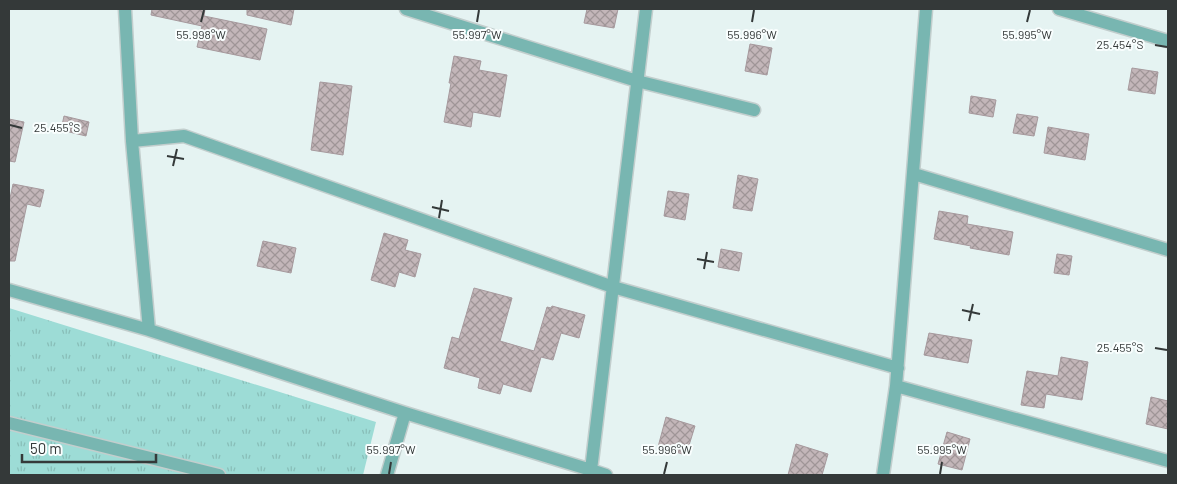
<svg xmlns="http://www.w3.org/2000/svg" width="1177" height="484" font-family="Barlow,sans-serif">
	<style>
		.park { fill: url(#park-tufts) }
		.building { fill: url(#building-cross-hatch); stroke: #a6999d }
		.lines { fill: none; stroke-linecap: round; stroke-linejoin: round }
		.minor-casing { stroke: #c2cecd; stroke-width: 15 }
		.minor { stroke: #78b6b1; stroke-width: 12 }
		.ticks { fill: none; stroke: #343939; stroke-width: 2 }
		.ticks-label { font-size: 12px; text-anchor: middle; fill: #343939; stroke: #f9fefe; stroke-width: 4; stroke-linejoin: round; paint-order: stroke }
	</style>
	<defs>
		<pattern id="park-tufts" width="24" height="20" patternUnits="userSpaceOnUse" patternTransform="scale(1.25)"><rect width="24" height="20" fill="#9ddcd6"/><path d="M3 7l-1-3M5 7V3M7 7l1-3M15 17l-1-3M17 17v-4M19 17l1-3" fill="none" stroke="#88beb8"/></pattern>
		<pattern id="building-cross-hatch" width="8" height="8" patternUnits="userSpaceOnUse" patternTransform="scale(1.25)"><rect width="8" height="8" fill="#c3b6b9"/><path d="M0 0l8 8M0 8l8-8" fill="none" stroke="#9f9597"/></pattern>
	</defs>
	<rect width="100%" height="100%" fill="#e5f3f2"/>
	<path class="park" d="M9 308 376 422 363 475H9Z"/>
	<path class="building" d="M152 9H205L204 16 267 29 260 60 197 47 202 26 151 15Z
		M247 9H294L291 25 247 15Z
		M587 9H618L614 28 584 23Z
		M750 44 772 48 767 75 745 71Z
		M454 56 481 61 479 70 507 75 500 117 473 112 471 127 444 122 451 83H449Z
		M1132 68 1158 72 1155 94 1128 90Z
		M320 82 352 86 343 155 311 150Z
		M971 96 996 100 993 117 969 113Z
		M1017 114 1038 117 1034 136 1013 133Z
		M64 116 89 122 86 136 61 130Z
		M9 119 24 122 15 162 9 161Z
		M1048 127 1089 134 1085 160 1044 153Z
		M738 175 758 179 752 211 733 208Z
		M13 184 44 190 40 207 27 204 15 261H9V203Z
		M668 191 689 194 685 220 664 216Z
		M939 211 968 216 967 224 1013 232 1009 255 970 248 971 246 934 239Z
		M384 233 408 240 405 250 421 254 415 277 399 272 395 287 371 280Z
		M263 241 296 248 291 273 257 266Z
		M721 249 742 253 739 271 718 267Z
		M1057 254 1072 256 1069 275 1054 273Z
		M474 288 512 298 500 341 534 351 547 307 551 308 552 306 585 315 579 338 561 333 553 360 541 357 531 392 503 384 500 394 478 388 480 378 444 368 452 337 459 339Z
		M929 333 972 340 968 363 924 355Z
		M1061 357 1088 362 1082 400 1046 394 1044 408 1021 405 1027 371 1058 376Z
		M1151 397 1168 401V429L1146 424Z
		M666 417 695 426 686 455 658 447Z
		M947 432 970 439 962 470 938 464Z
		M796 444 828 454 822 475H788Z"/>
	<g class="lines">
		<defs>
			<path id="minor" d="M125 9 132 141 149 330
				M406 9 637 81 754 110
				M1059 9 1168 41
				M132 141 184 136 613 287 898 368
				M914 174 1168 250
				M9 290 149 330 405 413 591 470 606 475
				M896 386 1168 461
				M9 423 219 475
				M591 470 646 9
				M387 475 405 413
				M883 475 896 386 926 9"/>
		</defs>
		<use href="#minor" class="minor-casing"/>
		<use href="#minor" class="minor"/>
	</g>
	<path class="ticks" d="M201 22 204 10M477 22 479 10M752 22 754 10M1027 22 1030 10M1155 45 1167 47M10 125 22 128M167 156 184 159M173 166 177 149M432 207 449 211M439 218 442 200M697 259 714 262M704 269 707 252M962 310 980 314M969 321 973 304M1155 348 1167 350M389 474 391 462M664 474 667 462M940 474 942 462"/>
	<g class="ticks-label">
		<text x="201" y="39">55.998°W</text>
		<text x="477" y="39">55.997°W</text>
		<text x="752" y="39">55.996°W</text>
		<text x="1027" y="39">55.995°W</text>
		<text x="1120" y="49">25.454°S</text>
		<text x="57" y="132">25.455°S</text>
		<text x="1120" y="352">25.455°S</text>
		<text x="391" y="454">55.997°W</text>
		<text x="667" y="454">55.996°W</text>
		<text x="942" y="454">55.995°W</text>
	</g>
	<rect width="1177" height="484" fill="none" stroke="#343939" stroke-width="20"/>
	<path d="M22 454v8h134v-8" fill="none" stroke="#343939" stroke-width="2.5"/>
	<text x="30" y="454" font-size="15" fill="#343939" stroke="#f9fefe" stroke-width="4" paint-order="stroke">50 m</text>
</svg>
